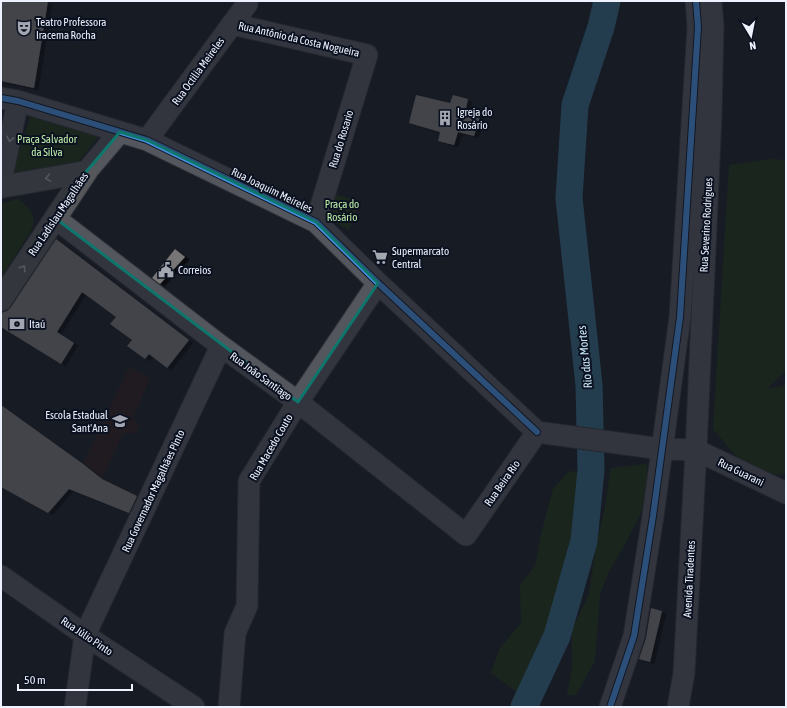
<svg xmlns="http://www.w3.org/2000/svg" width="787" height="708" font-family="'Asap Condensed',sans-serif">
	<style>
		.education { fill: #2c1c1c }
		.green { fill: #1d3215 }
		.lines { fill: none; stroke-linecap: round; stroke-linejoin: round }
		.river { stroke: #326682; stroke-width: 27 }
		.building { fill: #777575; filter: url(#shadow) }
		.minor-casing { stroke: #33353d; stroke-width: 23 }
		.major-casing { stroke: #33353d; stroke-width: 24 }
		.minor { stroke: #53565d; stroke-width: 21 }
		.major { stroke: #56575b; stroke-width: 22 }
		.cycleway-casing { stroke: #0b1120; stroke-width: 8 }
		.cycleway { stroke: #468fdf; stroke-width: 6 }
		.oneway { stroke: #989ca5 }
		.oneway2 { stroke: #9a9da4 }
		.marked { fill: none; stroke: #0f766e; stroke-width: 3; stroke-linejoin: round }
		.labels { text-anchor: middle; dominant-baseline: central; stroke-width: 4; stroke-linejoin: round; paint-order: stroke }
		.poi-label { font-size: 11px; fill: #edf2fe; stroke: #0b1120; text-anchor: start }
		.street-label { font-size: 11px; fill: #edf2fe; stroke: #0b1120 }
		.park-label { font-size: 11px; fill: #beefa9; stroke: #0b1120 }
		.water-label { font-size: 12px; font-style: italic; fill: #caeafd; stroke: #0b1120 }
	</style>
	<defs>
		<filter id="shadow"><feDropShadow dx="4.5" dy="2.5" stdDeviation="0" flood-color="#0009"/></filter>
	</defs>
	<rect width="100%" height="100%" fill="#181c25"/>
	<path class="education" d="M129 367 150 378 132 419 140 424 136 433H123L102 479 83 464Z"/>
	<path class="green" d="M31 115 99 136 76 165 11 177Z
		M772 159 786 160V370L767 389 786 385V474L760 476 741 462 713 429 729 165Z
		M335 194 359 201 349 230 323 216Z
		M18 199C30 209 37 213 32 229L1 278V203Z
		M647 464 648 484 644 507 624 546 609 571 600 594 595 661 576 695H567L572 667V630L589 594 596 547 604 511 611 468Z
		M569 471 583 473 574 541 539 657 521 695 491 673 500 648 521 623 520 585 535 566 541 534 553 489Z"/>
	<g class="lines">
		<path class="river" d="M524 707 557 636 584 541 591 470 589 385 569 198 575 105 601 27 607 1"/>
	</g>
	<path class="building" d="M1 1H48L34 88 1 81Z
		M416 95 450 103 453 95 468 99 466 108 481 113 474 136 458 132 454 145 438 141 440 132 409 123Z
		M56 239 189 340 167 368 149 354 145 359 127 346 132 340 110 324 116 317 82 292 57 332 74 343 61 364 1 327V315L3 312 7 311 11 307Z
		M175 249 185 257 160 284 152 278Z
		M1 405 83 464 102 479 137 496 129 513 69 489 48 513 1 487Z
		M651 608 662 611 650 662 639 659 646 638Z"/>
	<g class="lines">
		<defs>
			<path id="minor" d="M232 24 367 55 316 222
				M1 98 18 101 147 140 316 222 378 283 537 432
				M147 140 247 4 246 1
				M86 172 120 132
				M1 181 18 101
				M55 218 221 346 298 402 466 535 537 432
				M537 432 661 449 696 450 786 493
				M1 576 85 635 194 707
				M75 707 85 635 221 346
				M229 707 235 633 247 606 249 481 298 402 378 283
				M610 707 634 636 653 516 680 317 698 27 696 1
				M678 707 684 673 696 450 711 116 713 26 711 1"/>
			<path id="major" d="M1 187 86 172
				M1 300 86 172"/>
		</defs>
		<use href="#minor" class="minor-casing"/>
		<use href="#major" class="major-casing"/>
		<use href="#minor" class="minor"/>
		<use href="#major" class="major"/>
		<defs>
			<path id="cycleway" d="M1 98 18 101 147 140 316 222 378 283 537 432
				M610 707 634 636 653 516 680 317 698 27 696 1"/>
		</defs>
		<use href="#cycleway" class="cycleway-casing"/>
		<use href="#cycleway" class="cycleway"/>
	</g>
	<defs><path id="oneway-chevron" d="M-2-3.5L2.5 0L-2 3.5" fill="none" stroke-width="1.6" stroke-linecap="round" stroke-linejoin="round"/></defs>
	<use class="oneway" href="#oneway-chevron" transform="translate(10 139) rotate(102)"/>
	<g class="oneway2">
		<use href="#oneway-chevron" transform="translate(48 178) rotate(170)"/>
		<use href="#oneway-chevron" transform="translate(23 268) rotate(-57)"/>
	</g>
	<path d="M0 0H787V708H0ZM120 132 147 140 316 222 378 283 298 402 55 218 86 172Z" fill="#181c25" fill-opacity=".55" fill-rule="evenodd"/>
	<path class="marked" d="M120 132 147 140 316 222 378 283 298 402 55 218 86 172Z"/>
	<defs>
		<symbol id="theatre-bare" viewBox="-9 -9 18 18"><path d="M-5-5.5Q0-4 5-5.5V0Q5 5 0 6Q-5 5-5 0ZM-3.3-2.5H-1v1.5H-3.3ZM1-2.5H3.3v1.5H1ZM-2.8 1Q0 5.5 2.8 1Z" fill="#a2a7b2" stroke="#0b1120" stroke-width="2.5" paint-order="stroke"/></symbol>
		<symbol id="building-bare" viewBox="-9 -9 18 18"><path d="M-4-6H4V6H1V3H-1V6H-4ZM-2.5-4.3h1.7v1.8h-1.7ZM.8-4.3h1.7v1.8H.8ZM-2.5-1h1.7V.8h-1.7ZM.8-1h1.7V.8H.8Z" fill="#a2a7b2" stroke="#0b1120" stroke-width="2.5" paint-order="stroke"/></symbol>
		<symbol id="supermarket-bare" viewBox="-9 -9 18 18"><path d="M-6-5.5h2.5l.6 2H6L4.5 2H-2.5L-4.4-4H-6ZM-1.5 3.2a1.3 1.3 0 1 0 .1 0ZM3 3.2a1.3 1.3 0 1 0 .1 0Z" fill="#a2a7b2" stroke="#0b1120" stroke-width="2.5" paint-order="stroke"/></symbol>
		<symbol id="civic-bare" viewBox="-9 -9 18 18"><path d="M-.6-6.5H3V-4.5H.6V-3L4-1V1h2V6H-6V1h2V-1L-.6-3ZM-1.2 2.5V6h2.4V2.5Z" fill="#a2a7b2" stroke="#0b1120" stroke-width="2.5" paint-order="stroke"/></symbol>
		<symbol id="bank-bare" viewBox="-9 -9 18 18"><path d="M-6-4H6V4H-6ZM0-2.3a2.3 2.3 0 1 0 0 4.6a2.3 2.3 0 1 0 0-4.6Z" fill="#a2a7b2" stroke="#0b1120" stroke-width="2.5" paint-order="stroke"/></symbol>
		<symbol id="school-bare" viewBox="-9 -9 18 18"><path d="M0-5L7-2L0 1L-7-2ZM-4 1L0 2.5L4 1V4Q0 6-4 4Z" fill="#a2a7b2" stroke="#0b1120" stroke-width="2.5" paint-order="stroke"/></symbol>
	</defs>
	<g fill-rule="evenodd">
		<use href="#theatre-bare" x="13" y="17" width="22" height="22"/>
		<use href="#building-bare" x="434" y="107" width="22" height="22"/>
		<use href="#supermarket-bare" x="369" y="246" width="22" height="22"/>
		<use href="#civic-bare" x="155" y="259" width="22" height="22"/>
		<use href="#bank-bare" x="6" y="313" width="22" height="22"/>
		<use href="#school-bare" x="109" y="410" width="22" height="22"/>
	</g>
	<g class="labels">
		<g class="poi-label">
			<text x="36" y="22">Teatro Professora<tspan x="36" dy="13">Iracema Rocha</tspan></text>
			<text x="457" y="112">Igreja do<tspan x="457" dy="13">Rosário</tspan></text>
			<text x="392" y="251">Supermarcato<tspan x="392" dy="13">Central</tspan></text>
			<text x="178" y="270">Correios</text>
			<text x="29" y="324">Itaú</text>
			<text x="108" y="415" text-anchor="end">Escola Estadual<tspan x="108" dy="13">Sant'Ana</tspan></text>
		</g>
		<g class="street-label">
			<text transform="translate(299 39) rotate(13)">Rua Antônio da Costa Nogueira</text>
			<text transform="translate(198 71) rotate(-54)">Rua Octilia Meireles</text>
			<text transform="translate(341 139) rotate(-73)">Rua do Rosario</text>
			<text transform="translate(272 190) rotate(26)">Rua Joaquim Meireles</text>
			<text transform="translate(58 214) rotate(-56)">Rua Ladislau Magalhães</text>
			<text transform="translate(706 225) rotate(-87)">Rua Severino Rodrigues</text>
			<text transform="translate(261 376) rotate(36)">Rua João Santiago</text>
			<text transform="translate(271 447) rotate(-60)">Rua Macedo Couto</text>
			<text transform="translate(741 472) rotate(26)">Rua Guarani</text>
			<text transform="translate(502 483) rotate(-55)">Rua Beira Rio</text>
			<text transform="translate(153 491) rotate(-65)">Rua Governador Magalhães Pinto</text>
			<text transform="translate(689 579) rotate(-87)">Avenida Tiradentes</text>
			<text transform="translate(87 636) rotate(34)">Rua Júlio Pinto</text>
		</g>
		<g class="park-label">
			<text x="47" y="139">Praça Salvador<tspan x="47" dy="13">da Silva</tspan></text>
			<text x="342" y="204">Praça do<tspan x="342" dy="13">Rosário</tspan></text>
		</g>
		<g class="water-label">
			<text transform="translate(585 357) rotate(-96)">Rio das Mortes</text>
		</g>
	</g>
	<rect width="787" height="708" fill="none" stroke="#edf2fe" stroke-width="4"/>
	<g transform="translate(751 36) rotate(170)" stroke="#0b1120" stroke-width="3" paint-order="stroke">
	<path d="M0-3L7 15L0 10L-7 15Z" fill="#edf2fe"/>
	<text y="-6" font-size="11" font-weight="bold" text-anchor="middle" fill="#edf2fe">N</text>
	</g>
	<path d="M18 684v6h114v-6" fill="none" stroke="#edf2fe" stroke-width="2"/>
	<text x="24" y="684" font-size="12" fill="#edf2fe" stroke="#0b1120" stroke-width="3" paint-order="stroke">50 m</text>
</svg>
